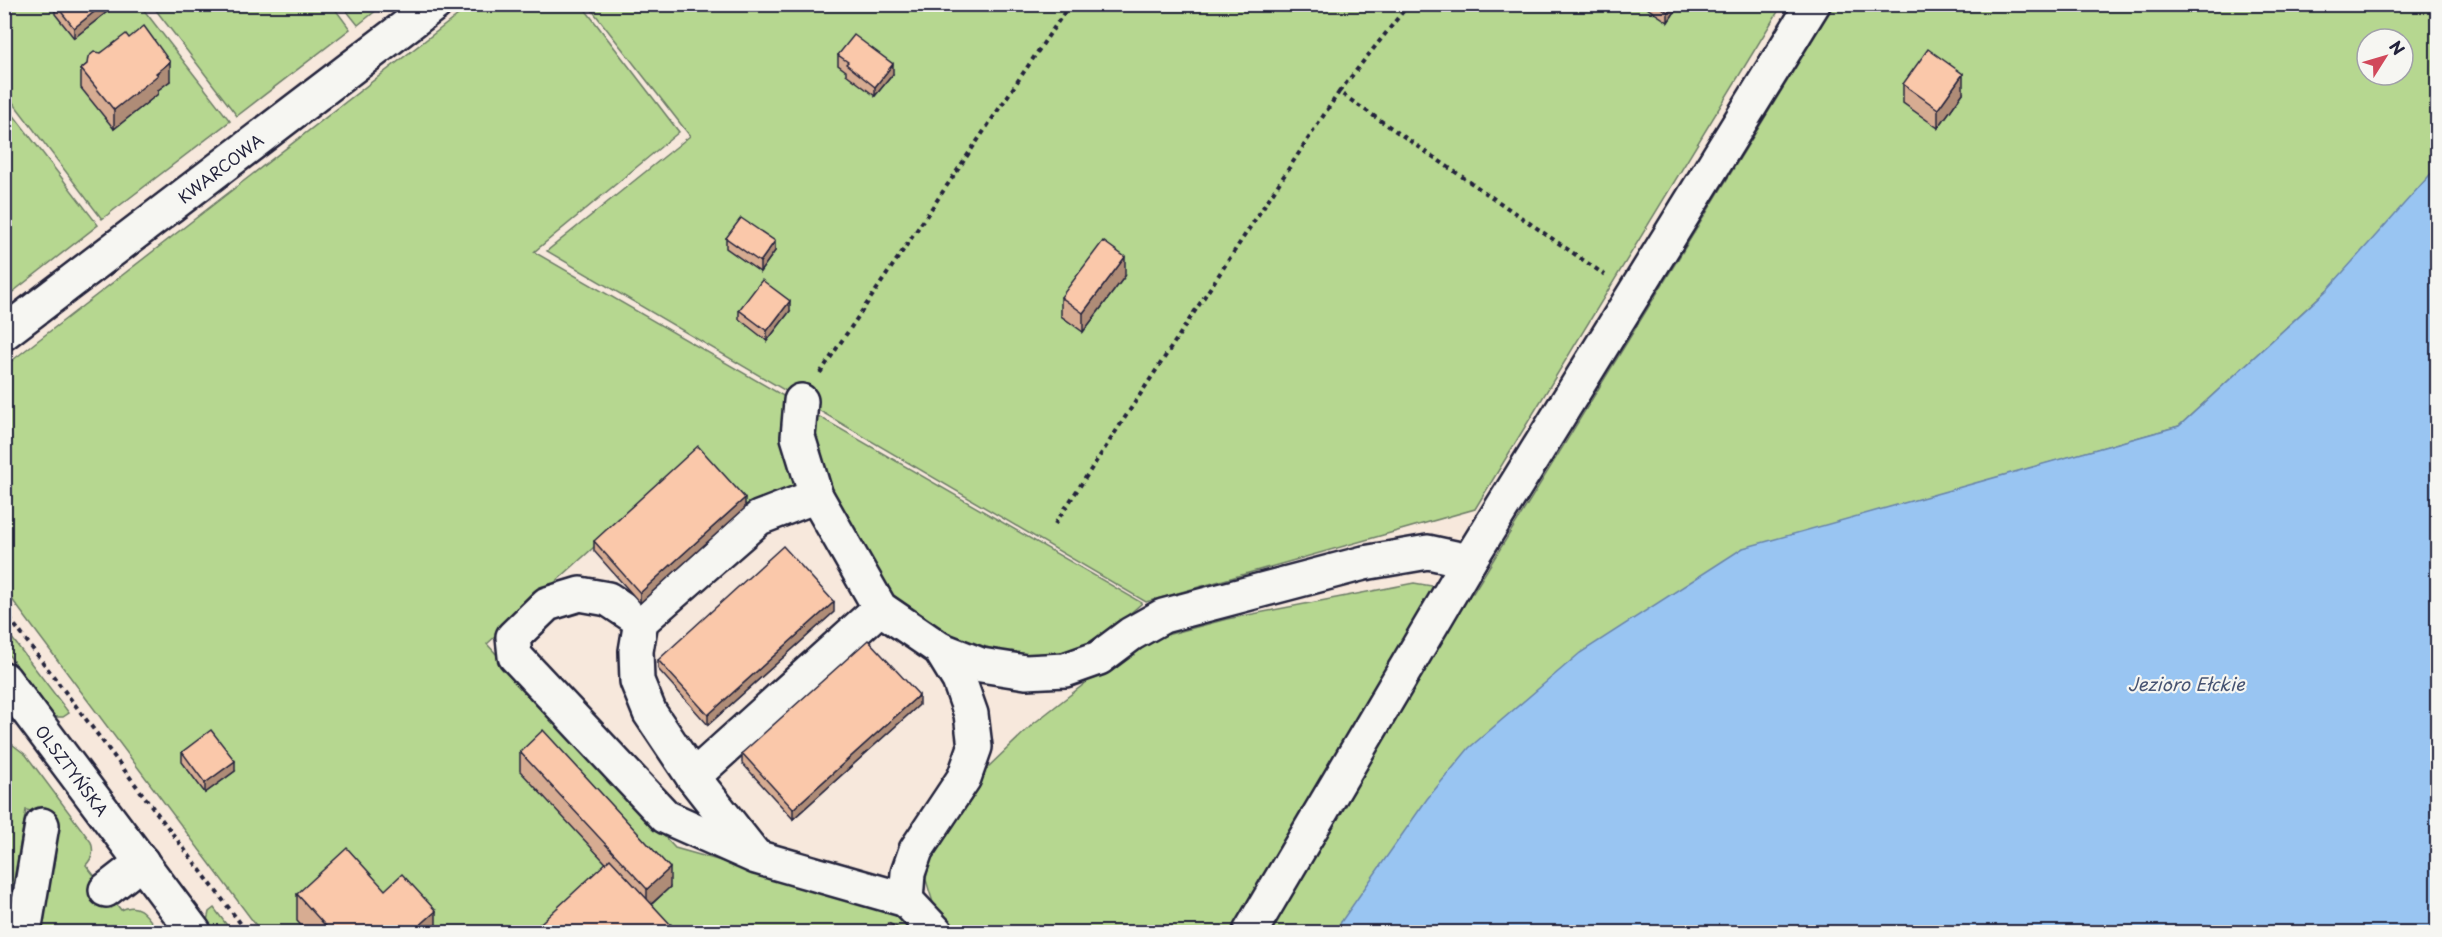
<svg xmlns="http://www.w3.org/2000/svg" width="2442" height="937" font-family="'Playpen Sans',sans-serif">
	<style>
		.green { fill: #b6d790; stroke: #6c7c66; stroke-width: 1.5; fill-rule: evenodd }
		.water { fill: #99c5f2; stroke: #6984a9; stroke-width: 1.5 }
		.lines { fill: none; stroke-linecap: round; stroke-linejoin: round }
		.minor-casing { stroke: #22223b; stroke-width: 38 }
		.path { stroke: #22223b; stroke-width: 4; stroke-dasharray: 4.5 4.5; stroke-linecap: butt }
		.minor { stroke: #f6f6f2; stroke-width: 33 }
		.wall { fill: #d7ac92; stroke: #22223b; stroke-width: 1.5 }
		.shaded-wall { fill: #af8c77; stroke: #22223b; stroke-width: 1.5 }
		.building { fill: #fac8aa; stroke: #22223b; stroke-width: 1.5 }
		.labels { text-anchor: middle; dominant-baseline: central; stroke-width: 4.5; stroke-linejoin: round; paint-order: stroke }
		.street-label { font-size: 16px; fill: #22223b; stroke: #f6f6f2 }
		.water-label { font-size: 18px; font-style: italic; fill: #465372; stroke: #f6f6f2 }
	</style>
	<rect width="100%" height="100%" fill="#f7e8dc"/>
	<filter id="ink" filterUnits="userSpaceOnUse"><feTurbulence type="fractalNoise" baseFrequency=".0167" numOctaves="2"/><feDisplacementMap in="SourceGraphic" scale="12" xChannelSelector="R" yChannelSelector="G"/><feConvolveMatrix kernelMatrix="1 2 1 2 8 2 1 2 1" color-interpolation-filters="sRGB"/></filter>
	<g filter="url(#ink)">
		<path class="green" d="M581 4 679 132 534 252 1142 603 1119 623 1066 657 1007 653 949 636 888 591 852 531 829 481 749 508 699 452 487 644 675 848 817 888 895 914 914 932H261L5 590V366L471 5Z
			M5 5H140L230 121 102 219 5 92Z
			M152 5H332L350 29 237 116Z
			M342 5H383L358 25Z
			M588 5H1782L1475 509 1146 602 547 251 690 136Z
			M1834 5H2437V241L2327 290 2179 426 1743 549 1379 932H960L934 906 926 880 929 855 986 769 1033 724 1124 653 1155 638 1227 619 1414 583 1473 593ZM2367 39H2403V75H2367Z
			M5 104 98 225 5 298Z
			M5 629 69 713 63 717H55L5 650Z
			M4 738 26 755 91 842C94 852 93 857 86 865L121 910C140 900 148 918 159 932H40L58 817 26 810 5 932Z
			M214 908 232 932H216L207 921 209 912Z"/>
		<path class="water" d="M2437 167V932H1334L1427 799 1469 748 1580 653 1743 548 2179 426 2327 290Z"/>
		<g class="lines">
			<defs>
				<g id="minor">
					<path id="s1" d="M4 333 435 4"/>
					<path d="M801 401 798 437 816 496 880 608 940 649 959 680 971 714 975 747 964 778 916 850 908 873 906 900 936 932"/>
					<path d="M641 621 608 599 580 594 547 604 513 637 515 656 666 817 756 857 906 900"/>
					<path d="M940 649 981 665 1026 672 1065 670 1099 658 1131 634 1163 616 1364 563 1428 552 1469 561"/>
					<path id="s2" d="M4 679 194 932"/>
					<path d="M693 777 880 608"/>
					<path d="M753 853 693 777 650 713 637 681 636 651 641 621 759 518 816 496"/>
					<path d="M106 890 142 862"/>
					<path d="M24 932 42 825"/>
					<path d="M1250 932 1469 561 1813 4"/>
				</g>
			</defs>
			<use href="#minor" class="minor-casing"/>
			<path class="path" d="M1409 4 1339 92 1605 275
				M820 373 1070 4
				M1055 524 1339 92
				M4 611 247 932"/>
			<use href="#minor" class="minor"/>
		</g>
		<path class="wall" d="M117 4 74 38 55 14V5Z
			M1641 4H1680L1668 22Z
			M129 38 170 81 158 90V94L114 129 81 88V69L101 53Z
			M838 55 893 74 875 96 846 74V71L838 65Z
			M1903 84 1963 93 1938 128 1903 103Z
			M726 238 775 251 760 272 726 248Z
			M1125 276 1083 332 1061 316V297Z
			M739 310 790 311 767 341 739 319Z
			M745 508 640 603 594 551V541Z
			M834 612 708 725 658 669V660Z
			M919 705 793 819 742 763V753Z
			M182 752 235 771 205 793 182 762Z
			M520 752 670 887 652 904 671 933 520 771Z
			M385 890 436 933H308L297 921V894Z"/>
		<path class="shaded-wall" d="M104 4H117L74 38V28Z
			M1673 4H1680L1668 22V12Z
			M170 62V81L158 90V94L114 129V110Z
			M893 64V74L875 96V87Z
			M1963 74V93L1938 128V109Z
			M775 241V251L760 272V262Z
			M1125 257V276L1083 332V313Z
			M790 301V311L767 341V331Z
			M745 498V508L640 603V593Z
			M834 602V612L708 725V715Z
			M919 695V705L793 819V809Z
			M235 761V771L205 793V783Z
			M670 868V887L647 908V889Z
			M436 911V933H418V927Z
			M671 925V933H662Z"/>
		<path class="building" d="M55 4H104L74 28Z
			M1656 4H1673L1668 12Z
			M144 26 170 62 156 73 158 75 114 110 81 69 87 64 88 57 94 52 101 53 126 34 129 38Z
			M854 35 893 64 875 87 846 64 848 62 838 55Z
			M1928 49 1963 74 1938 109 1903 84Z
			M741 218 775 241 760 262 726 238Z
			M1103 241 1125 257 1083 313 1061 297Z
			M762 280 790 301 767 331 739 310Z
			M698 446 745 498 640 593 594 541Z
			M783 546 834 602 708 715 658 660Z
			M868 640 919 695 793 809 742 753Z
			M211 730 235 761 205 783 182 752Z
			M543 730 670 868 647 889 520 752Z
			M347 848 385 890 402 874 436 911 418 927 424 933H332L297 894Z
			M610 859 671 925 662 933H530Z
			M888 923 909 933H883Z"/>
	</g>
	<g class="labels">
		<g class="street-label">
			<text stroke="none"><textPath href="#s1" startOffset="272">KWARCOWA</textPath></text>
			<text stroke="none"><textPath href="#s2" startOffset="114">OLSZTYŃSKA</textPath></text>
		</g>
		<g class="water-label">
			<text x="2186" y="683">Jezioro Ełckie</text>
		</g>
	</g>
	<rect width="2442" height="937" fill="none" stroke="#f6f6f2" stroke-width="24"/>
	<rect x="12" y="12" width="2418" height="913" fill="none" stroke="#22223b" stroke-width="2" filter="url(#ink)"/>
	<g transform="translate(2385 57) rotate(53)"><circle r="28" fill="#f6f6f2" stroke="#a1a1a9" stroke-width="1.5"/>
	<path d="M0-4.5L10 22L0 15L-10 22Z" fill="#d1495b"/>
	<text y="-9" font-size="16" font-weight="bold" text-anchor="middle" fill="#22223b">N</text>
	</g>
</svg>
